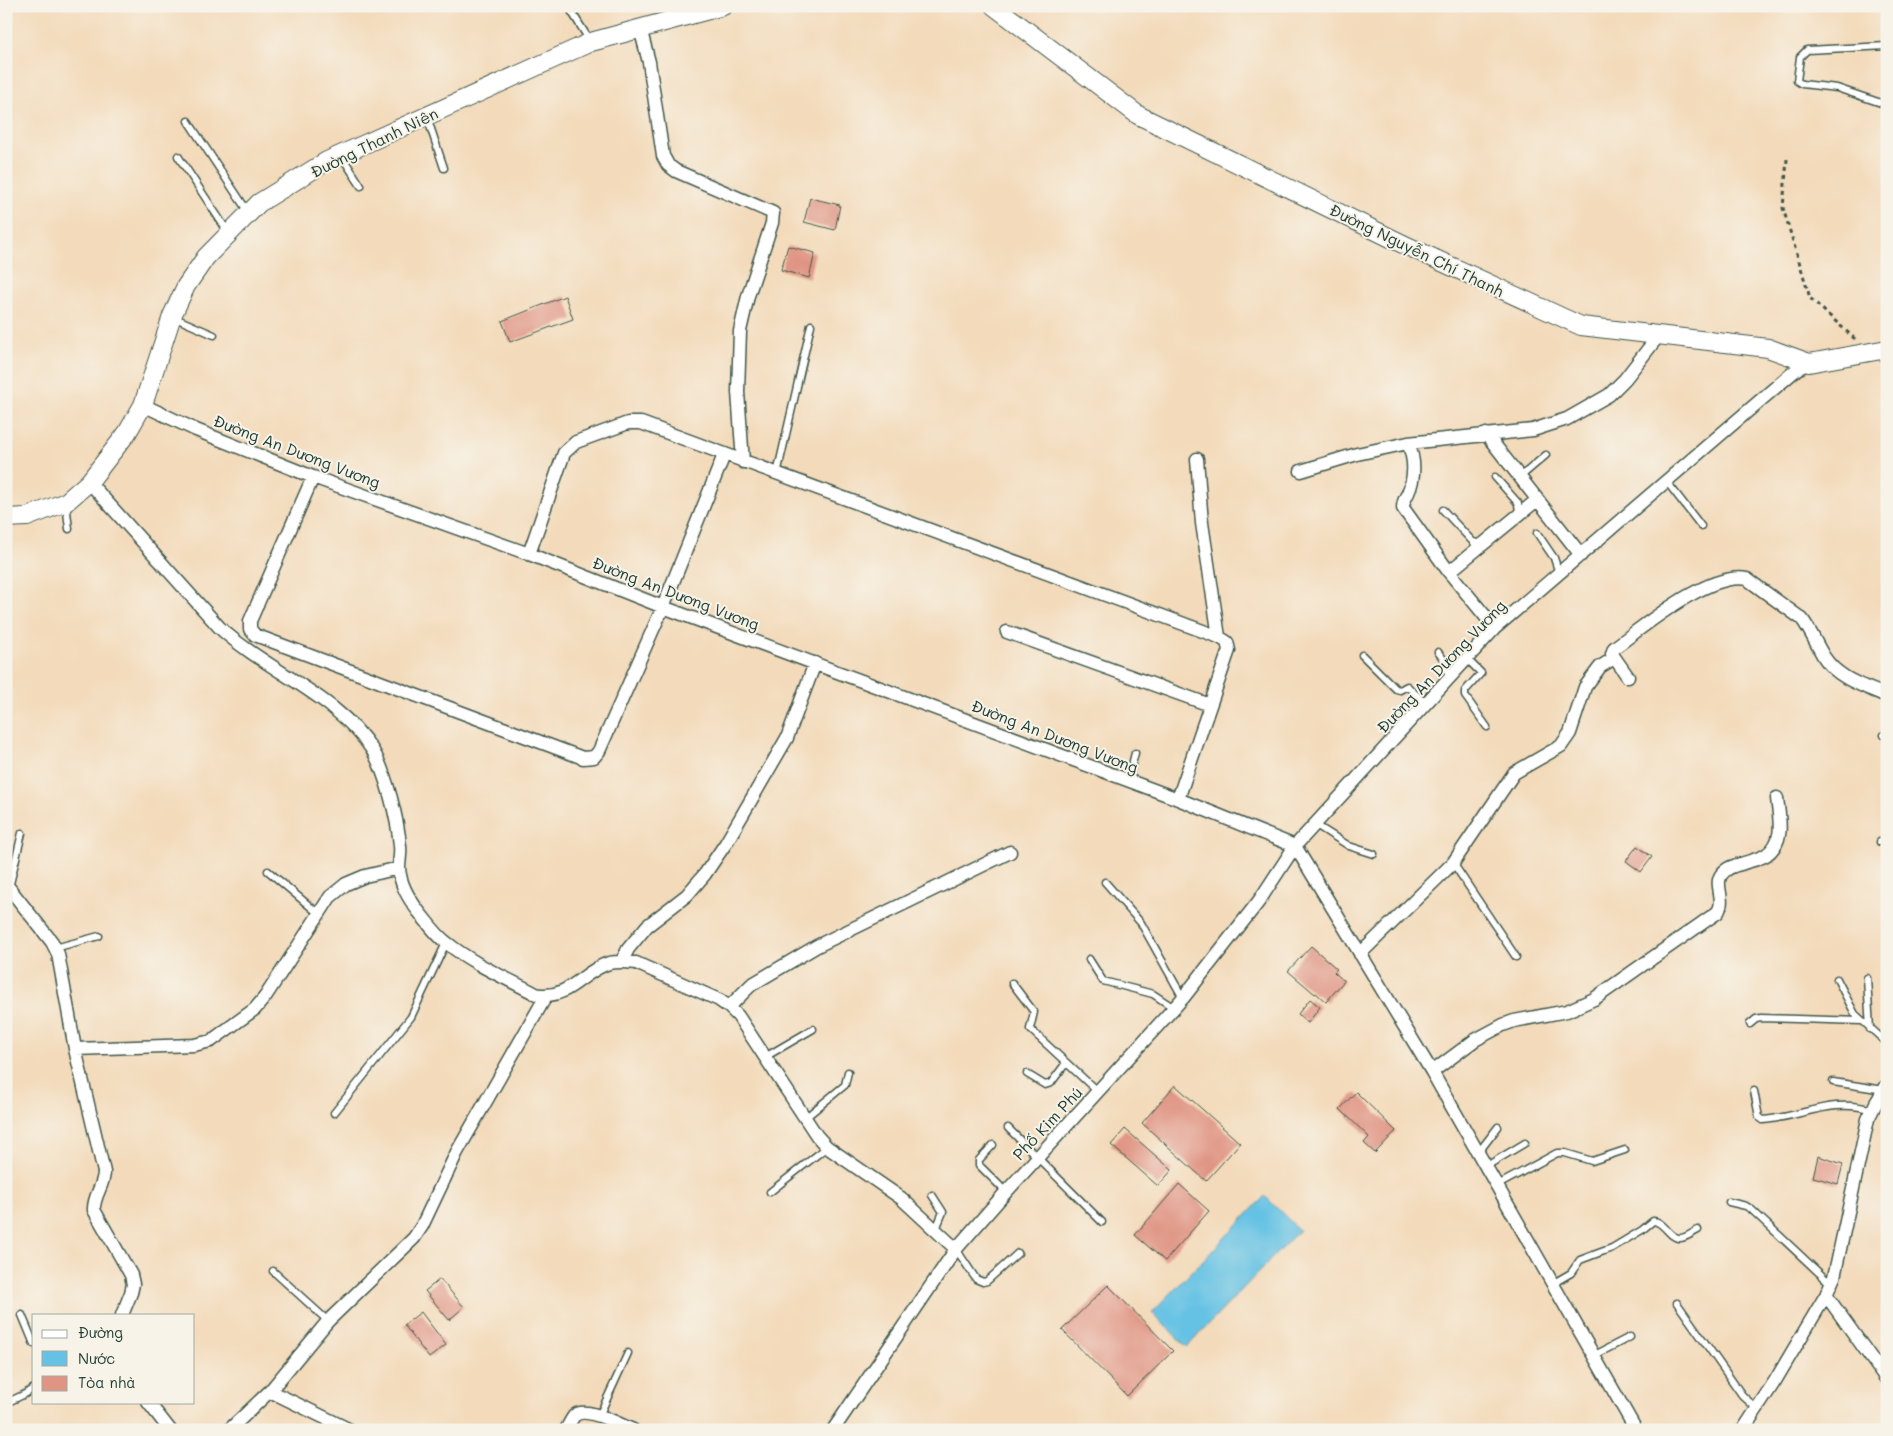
<svg xmlns="http://www.w3.org/2000/svg" width="1893" height="1436" font-family="Mali,sans-serif">
	<style>
		.water { fill: #66c2e4; stroke: #42808c }
		.building { fill: #e09584 }
		.lines { fill: none; stroke-linecap: round; stroke-linejoin: round }
		.lane-casing { stroke: #3f5548; stroke-width: 9 }
		.street-casing { stroke: #3f5548; stroke-width: 15 }
		.secondary-casing { stroke: #3f5548; stroke-width: 20 }
		.path { stroke: #3f5548; stroke-width: 3; stroke-dasharray: 4 4; stroke-linecap: butt }
		.lane { stroke: #fff; stroke-width: 6 }
		.street { stroke: #fff; stroke-width: 12 }
		.secondary { stroke: #fff; stroke-width: 18 }
		.labels { text-anchor: middle; dominant-baseline: central; stroke-width: 4; stroke-linejoin: round; paint-order: stroke }
		.street-label { font-size: 16px; fill: #1f3d34; stroke: #f7f3e8 }
	</style>
	<rect width="100%" height="100%" fill="#f7f3e8"/>
	<filter id="ink" filterUnits="userSpaceOnUse"><feTurbulence type="fractalNoise" baseFrequency=".02" numOctaves="2"/><feDisplacementMap in="SourceGraphic" scale="10" xChannelSelector="R" yChannelSelector="G"/><feConvolveMatrix kernelMatrix="1 2 1 2 8 2 1 2 1" color-interpolation-filters="sRGB"/></filter>
	<filter id="wash" filterUnits="userSpaceOnUse"><feTurbulence type="fractalNoise" baseFrequency=".0096" numOctaves="4" result="noise"/><feDisplacementMap in="SourceGraphic" scale="20" xChannelSelector="R" yChannelSelector="G"/><feGaussianBlur stdDeviation="1.12" result="paint"/><feColorMatrix in="noise" values="0 0 0 0 0 0 0 0 0 0 0 0 0 0 0 0 0 1.4 0 .05"/><feComposite in="paint" operator="in"/></filter>
	<g filter="url(#wash)">
		<rect width="100%" height="100%" fill="#f3daba"/>
		<path class="water" d="M1265 1196 1299 1230 1187 1347 1152 1313Z"/>
		<g id="blocks">
			<path class="building" d="M810 198 840 205 835 230 804 222Z
				M788 246 815 253 809 278 781 270Z
				M565 296 573 319 510 342 502 321Z
				M1637 846 1652 857 1641 872 1626 861Z
				M1311 946 1337 969 1334 972 1344 981 1326 1002 1316 993 1315 994 1288 971Z
				M1310 999 1320 1007 1308 1023 1298 1014Z
				M1175 1085 1240 1143 1206 1181 1142 1123Z
				M1356 1092 1396 1131 1375 1153 1364 1143 1369 1137 1340 1109Z
				M1125 1129 1172 1170 1158 1186 1111 1145Z
				M1818 1156 1843 1164 1838 1184 1813 1177Z
				M1179 1184 1209 1211 1165 1261 1135 1235Z
				M440 1279 464 1307 449 1320 425 1291Z
				M1108 1285 1173 1351 1127 1396 1062 1330Z
				M421 1312 446 1345 429 1358 404 1325Z"/>
		</g>
	</g>
	<g filter="url(#ink)">
		<use href="#blocks" fill-opacity="0" stroke="#3f5548" stroke-width="1"/>
		<g class="lines">
			<defs>
				<path id="lane" d="M568 6 590 41
					M1887 46 1807 50 1800 57 1797 81 1802 84 1837 88 1887 105
					M427 117 444 168
					M188 121 248 212
					M341 155 361 186
					M178 156 228 232
					M173 317 214 335
					M777 474 811 325
					M1495 477 1518 503 1519 514
					M1519 478 1546 455
					M1667 482 1701 526
					M66 503 69 529
					M1443 510 1473 542 1482 544
					M1537 533 1554 558 1559 573
					M1438 652 1445 661 1449 678
					M1362 655 1396 689 1400 690 1407 686 1426 704
					M1467 659 1481 673 1465 691V696L1487 727
					M1884 735H1887
					M1128 781 1135 753
					M1316 825 1349 846 1374 854
					M1880 842 1887 841
					M1453 863 1516 957
					M268 871 319 914
					M1105 882 1141 923 1183 998
					M9 888 22 833
					M55 948 99 936
					M1089 959 1103 981 1153 994 1174 1008
					M1867 978 1870 1029
					M1837 979 1855 1014 1887 1043
					M1012 983 1034 1012 1030 1029 1098 1092
					M1750 1024 1756 1019 1761 1018 1862 1021
					M765 1057 813 1029
					M1027 1074 1045 1085 1051 1083 1066 1063
					M1833 1082 1884 1090
					M1754 1091 1759 1117 1763 1120C1802 1117 1833 1097 1872 1110
					M334 1113 411 1017 446 943
					M805 1118 845 1085 848 1072
					M1008 1128 1102 1222
					M993 1145 979 1160V1165L1006 1192
					M1478 1153 1498 1127
					M1485 1167 1525 1143
					M1496 1186 1557 1153H1565L1592 1161 1625 1150
					M770 1192 827 1147
					M932 1195 943 1212 936 1229
					M1729 1202 1746 1206 1752 1210 1831 1284
					M956 1249 976 1279 983 1282 987 1281 1018 1253
					M273 1271 328 1321
					M1552 1284 1571 1273 1580 1260 1612 1248 1642 1230 1653 1221C1664 1221 1669 1238 1679 1238 1685 1239 1693 1232 1698 1230
					M1677 1303 1742 1395 1757 1409
					M22 1315 34 1344
					M1593 1356 1630 1337
					M6 1403 25 1394 34 1388
					M599 1416 628 1353"/>
				<path id="street" d="M640 28 649 62 663 156 668 165 676 171 773 213 772 223 748 296 740 331 738 392 743 462
					M143 405 196 430 313 477 529 554 663 607 1178 799 1295 846 1495 628 1797 369 1809 363
					M1486 434 1581 555
					M1408 443C1415 460 1415 477 1408 493 1405 499 1403 501 1403 508L1449 572 1495 628
					M1197 459 1202 523 1219 637
					M1301 471 1357 454 1408 443 1533 430 1567 419 1609 395 1625 379 1659 335
					M313 477 250 621V629L255 635 583 758 594 757 599 751 663 607 724 455
					M89 482 220 628C267 671 338 696 373 751 386 773 398 820 400 846 401 853 399 861 399 868 400 885 409 899 419 912 428 923 436 935 447 943 473 964 506 978 536 994 568 1001 582 971 609 963 619 961 627 962 636 963L719 1000 729 1007 738 1016 817 1136 827 1147 901 1198 956 1249
					M529 554 564 453 576 442 628 423H641L1219 637 1227 642 1229 650 1178 799
					M1449 572 1537 500
					M1007 632 1210 705
					M1628 677 1612 654 1614 648C1643 627 1709 571 1747 579L1802 619C1811 631 1816 644 1824 657 1838 679 1864 686 1887 696
					M6 887 9 888 52 942 58 954 75 1049 104 1172C104 1186 93 1196 94 1210L131 1275 133 1284 131 1293 122 1315
					M1360 954 1453 863 1514 773 1561 746 1570 733 1585 687 1600 667 1614 658
					M622 961 628 949 647 926 687 895 705 874 726 843 787 738 815 663
					M729 1007 751 985 817 946 1010 852
					M75 1049 194 1045 211 1041 255 1009 265 997 330 897 346 884 365 876 399 868
					M1432 1072 1475 1040 1503 1025 1514 1021 1567 1011 1594 999 1718 912C1726 898 1714 886 1721 875 1726 868 1733 866 1741 864 1749 861 1760 859 1766 855 1786 841 1779 818 1777 798
					M1826 1295 1887 1380
					M270 1391 350 1430
					M148 1402 170 1430
					M229 1430 270 1391 328 1321 414 1238 422 1226 457 1152 546 996
					M566 1430C568 1426 571 1420 574 1416 585 1405 620 1425 633 1430
					M833 1430 956 1249 1006 1192 1183 998 1259 901 1295 846 1432 1072 1636 1430
					M1743 1430 1775 1381 1826 1295 1834 1277 1868 1119 1876 1103 1887 1085"/>
				<path id="secondary" d="M994 6 1138 115 1405 245 1581 326 1768 348 1809 363 1887 349
					M6 518 27 517 66 502 89 482 127 433 143 405 172 316 186 286 206 257 259 203 327 161 591 42 723 6"/>
			</defs>
			<use href="#lane" class="lane-casing"/>
			<use href="#street" class="street-casing"/>
			<use href="#secondary" class="secondary-casing"/>
			<path class="path" d="M1787 159 1783 208 1810 298 1855 339"/>
			<use href="#lane" class="lane"/>
			<use href="#street" class="street"/>
			<use href="#secondary" class="secondary"/>
		</g>
	</g>
	<g class="labels">
		<g class="street-label">
			<text transform="translate(374 142) rotate(-26)">Đường Thanh Niên</text>
			<text transform="translate(1417 250) rotate(26)">Đường Nguyễn Chí Thanh</text>
			<text transform="translate(297 451) rotate(21)">Đường An Dương Vương</text>
			<text transform="translate(676 593) rotate(21)">Đường An Dương Vương</text>
			<text transform="translate(1441 666) rotate(-46)">Đường An Dương Vương</text>
			<text transform="translate(1055 736) rotate(21)">Đường An Dương Vương</text>
			<text transform="translate(1047 1123) rotate(-47)">Phố Kim Phú</text>
		</g>
	</g>
	<rect width="1893" height="1436" fill="none" stroke="#f7f3e8" stroke-width="25"/>
	<rect x="32" y="1314" width="162" height="90" fill="#f7f3e8" stroke="#a1aaa0"/>
	<rect x="42" y="1330" width="25" height="8" fill="#ffffff" stroke="#a1aaa0"/>
	<text x="78" y="1338" font-size="15" fill="#1f3d34">Đường</text>
	<rect x="42" y="1351" width="25" height="15" fill="#66c2e4" stroke="#a1aaa0"/>
	<text x="78" y="1364" font-size="15" fill="#1f3d34">Nước</text>
	<rect x="42" y="1376" width="25" height="15" fill="#e09584" stroke="#a1aaa0"/>
	<text x="78" y="1388" font-size="15" fill="#1f3d34">Tòa nhà</text>
</svg>
